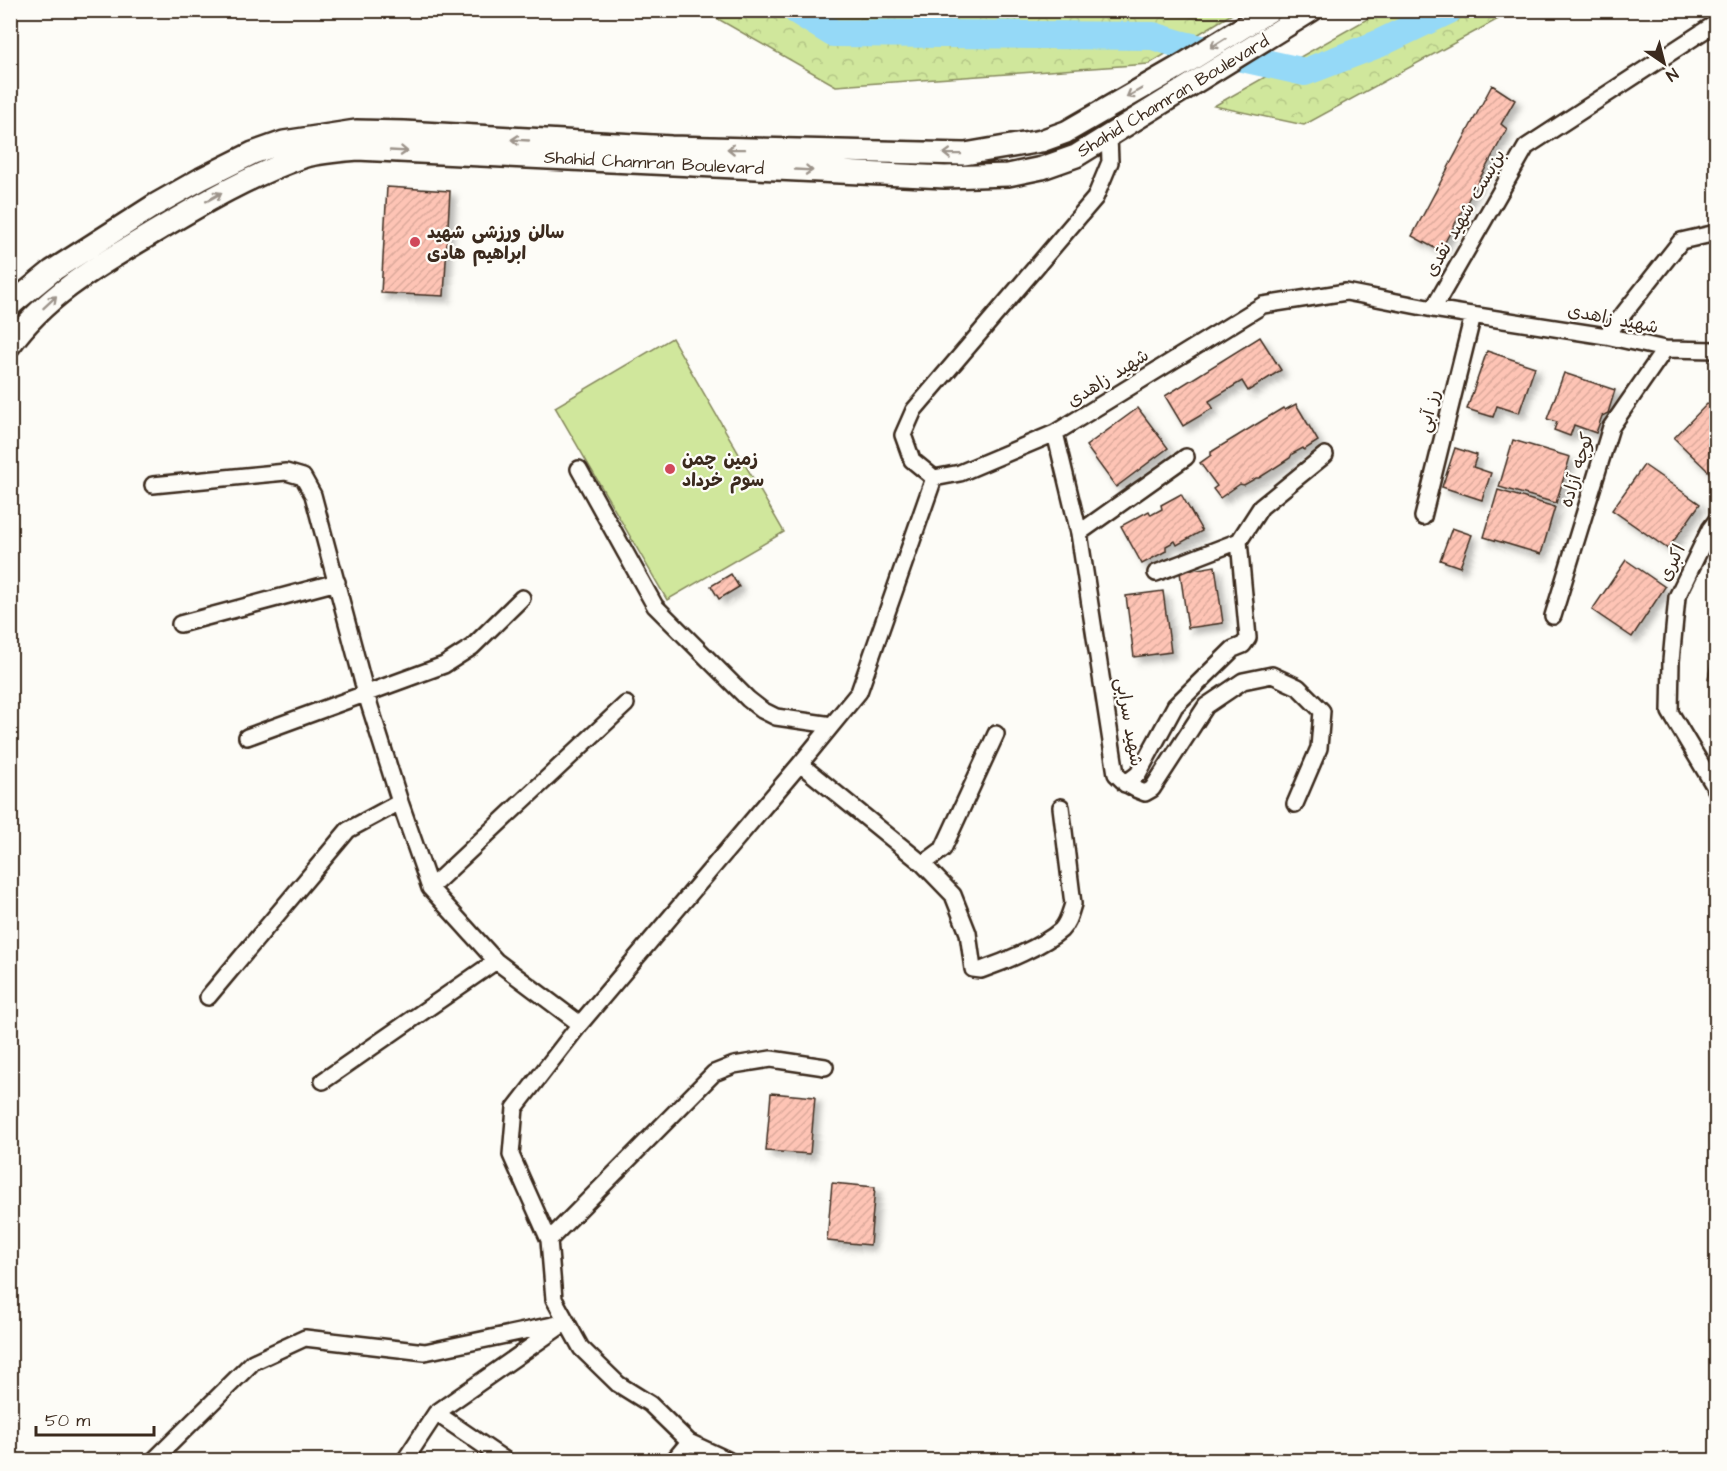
<svg xmlns="http://www.w3.org/2000/svg" width="1727" height="1471" font-family="'Architects Daughter','Playpen Sans Arabic',sans-serif">
	<style>
		.green { fill: #d0e79c; stroke: #86885d; stroke-width: 1.5 }
		.forest { fill: url(#forest-crowns); stroke: #86885d; stroke-width: 1.5 }
		.lines { fill: none; stroke-linecap: round; stroke-linejoin: round }
		.river { stroke: #95d9f7; stroke-width: 28 }
		.building { fill: url(#building-hatch); stroke: #3b2a1e; stroke-width: 1.5; filter: url(#shadow) }
		.street-casing { stroke: #3b2a1e; stroke-width: 20 }
		.secondary-casing { stroke: #3b2a1e; stroke-width: 26 }
		.street { stroke: #fdfcf7; stroke-width: 15 }
		.secondary { stroke: #fdfcf7; stroke-width: 21 }
		.oneway { stroke: #9c938a }
		.poi-dot { fill: #d1495b; stroke: #fdfcf7; stroke-width: 2 }
		.labels { text-anchor: middle; dominant-baseline: central; stroke-width: 4.5; stroke-linejoin: round; paint-order: stroke }
		.street-label { font-size: 18px; fill: #3b2a1e; stroke: #fdfcf7 }
		.poi-label { font-size: 18px; font-weight: bold; fill: #3b2a1e; stroke: #fdfcf7; text-anchor: start }
	</style>
	<defs>
		<pattern id="forest-crowns" width="20" height="18" patternUnits="userSpaceOnUse" patternTransform="scale(1.5)"><rect width="20" height="18" fill="#d0e79c"/><path d="M2 6a3 3 0 1 1 6 0M12 15a3 3 0 1 1 6 0" fill="none" stroke="#b4c686"/></pattern>
		<pattern id="building-hatch" width="6" height="6" patternUnits="userSpaceOnUse" patternTransform="scale(1.5)"><rect width="6" height="6" fill="#fec4b5"/><path d="M-1 1l2-2M0 6l6-6M5 7l2-2" fill="none" stroke="#dba99b"/></pattern>
		<filter id="shadow"><feDropShadow dx="5.5" dy="5.5" stdDeviation="3" flood-color="#0004"/></filter>
	</defs>
	<rect width="100%" height="100%" fill="#fdfcf7"/>
	<filter id="ink" filterUnits="userSpaceOnUse"><feTurbulence type="fractalNoise" baseFrequency=".0167" numOctaves="2"/><feDisplacementMap in="SourceGraphic" scale="12" xChannelSelector="R" yChannelSelector="G"/><feConvolveMatrix kernelMatrix="1 2 1 2 8 2 1 2 1" color-interpolation-filters="sRGB"/></filter>
	<g filter="url(#ink)">
		<path class="green" d="M672 338 784 532 667 600 555 407Z"/>
		<path class="forest" d="M1383 10 1513 11 1304 125 1214 106Z
			M704 11H1237L1149 64 836 86Z"/>
		<g class="lines">
			<path class="river" d="M796 10 833 33 1153 36 1179 44 1305 72 1378 44 1449 10"/>
		</g>
		<path class="building" d="M1492 85 1515 100 1501 124 1507 129 1440 251 1412 236Z
			M387 187 450 191 444 296 381 293Z
			M1260 337 1281 370 1248 391 1242 381 1209 401 1213 408 1183 426 1165 396Z
			M1487 351 1535 367 1519 413 1497 406 1493 417 1467 409Z
			M1564 373 1615 390 1608 413 1602 416 1596 433 1574 425 1570 436 1554 430 1557 422 1547 419Z
			M1708 403 1716 412V466L1710 473 1674 438Z
			M1296 404 1318 441 1304 450 1303 448 1292 454 1290 458 1259 478H1256L1244 485 1240 484 1220 498 1213 489 1217 486 1200 463 1211 455V452L1283 408 1285 410Z
			M1138 408 1168 448 1116 487 1086 446Z
			M1513 440 1570 457 1556 503 1499 487Z
			M1455 448 1477 455 1473 467 1491 473 1482 500 1442 487Z
			M1644 465 1700 504 1668 549 1612 510Z
			M1498 490 1555 507 1541 554 1484 537Z
			M1181 494 1202 531 1177 545 1175 541 1166 546V551L1142 564 1121 526 1149 511 1151 515 1162 509 1161 505Z
			M1452 528 1472 535 1460 567 1440 560Z
			M1626 560 1665 587 1632 637 1592 610Z
			M1215 566 1223 623 1188 628 1180 572Z
			M731 574 739 587 719 599 711 586Z
			M1163 591 1171 652 1134 657 1126 596Z
			M1716 637V681L1708 679Z
			M771 1093 815 1097 810 1154 766 1151Z
			M832 1183 875 1187 870 1245 827 1241Z"/>
		<g class="lines">
			<defs>
				<path id="street" d="M1109 136 1110 162 1095 198 914 410 903 435 912 460 934 478 960 473 1055 433 1263 305 1346 292 1433 309 1606 336 1665 349 1716 350
					M1433 309 1526 147 1716 23
					M1606 336 1681 241 1716 233
					M1055 433 1079 533 1116 774C1125 784 1133 789 1145 793L1152 789 1206 706 1243 681 1272 675 1298 687 1322 711 1319 748 1295 804
					M579 469 655 606 748 699 762 710 776 717 832 725
					M153 485 286 472 303 477 313 495 366 694 400 802 430 888 496 961 580 1024
					M1423 517 1473 315
					M1716 521 1710 529 1677 597 1671 661 1670 712 1716 789
					M1079 533 1186 457
					M1156 573 1239 541
					M1553 616 1611 427 1665 349
					M180 624 337 582
					M247 737 444 665 472 647 522 598
					M800 764 923 864 953 895 968 933 973 969 981 970C1004 962 1043 946 1061 930 1068 923 1070 913 1073 904L1061 807
					M1125 784 1138 774 1175 706 1233 649 1243 645 1248 638 1239 541 1261 507 1325 455
					M923 864 943 849 996 734
					M430 888 626 704
					M208 997 348 830 400 802
					M323 1081 496 961
					M549 1240 714 1073 734 1065 771 1059 825 1067
					M436 1413 505 1460
					M689 1442 728 1460
					M154 1460 253 1362 305 1338 425 1352 567 1322
					M405 1460 436 1413 559 1327
					M674 1460 689 1442 650 1404 618 1384 581 1348 554 1299 549 1240 511 1155 515 1108 580 1024 800 764 859 692 934 478"/>
				<path id="secondary" d="M10 306 19 298 52 271 155 205 201 179 253 153 284 142 356 131 404 132 671 147 965 154 1041 141 1066 132 1184 64 1271 10
					M10 345C47 293 103 263 156 231 203 203 251 175 303 157 320 152 339 151 357 149L945 177 1008 175 1042 168 1076 156 1312 10"/>
			</defs>
			<use href="#street" class="street-casing"/>
			<use href="#secondary" class="secondary-casing"/>
			<use href="#street" class="street"/>
			<use href="#secondary" class="secondary"/>
		</g>
		<defs><path id="oneway-shaft" d="M-6 0H5M1.5-3L5.5 0L1.5 3" fill="none" stroke-width="1.6" stroke-linecap="round" stroke-linejoin="round" transform="scale(1.5)"/></defs>
		<g class="oneway">
			<use href="#oneway-shaft" transform="translate(1218 43) rotate(148)"/>
			<use href="#oneway-shaft" transform="translate(1134 93) rotate(150)"/>
			<use href="#oneway-shaft" transform="translate(520 140) rotate(-177)"/>
			<use href="#oneway-shaft" transform="translate(736 149) rotate(-179)"/>
			<use href="#oneway-shaft" transform="translate(399 151) rotate(3)"/>
			<use href="#oneway-shaft" transform="translate(952 154) rotate(-179)"/>
			<use href="#oneway-shaft" transform="translate(804 170) rotate(3)"/>
			<use href="#oneway-shaft" transform="translate(214 197) rotate(-29)"/>
			<use href="#oneway-shaft" transform="translate(50 302) rotate(-43)"/>
		</g>
	</g>
	<g class="poi-dot">
		<circle cx="415" cy="242" r="6"/>
		<circle cx="670" cy="469" r="6"/>
	</g>
	<g class="labels">
		<g class="street-label">
			<text transform="translate(1173 96) rotate(-31)">Shahid Chamran Boulevard</text>
			<text transform="translate(654 163) rotate(3)">Shahid Chamran Boulevard</text>
			<text transform="translate(1465 213) rotate(-60)">بن‌بست شهید نقدی</text>
			<text transform="translate(1613 319) rotate(11)">شهید زاهدی</text>
			<text transform="translate(1108 378) rotate(-32)">شهید زاهدی</text>
			<text transform="translate(1429 411) rotate(-76)">رز آبی</text>
			<text transform="translate(1577 470) rotate(-73)">کوچه آزاده</text>
			<text transform="translate(1672 563) rotate(-64)">اکبری</text>
			<text transform="translate(1129 722) rotate(80)">شهید سرابی</text>
		</g>
		<g class="poi-label">
			<text x="427" y="232">سالن ورزشی شهید<tspan x="427" dy="21">ابراهیم هادی</tspan></text>
			<text x="682" y="459">زمین چمن<tspan x="682" dy="21">سوم خرداد</tspan></text>
		</g>
	</g>
	<rect width="1727" height="1471" fill="none" stroke="#fdfcf7" stroke-width="36"/>
	<rect x="18" y="18" width="1691" height="1435" fill="none" stroke="#3b2a1e" stroke-width="2" filter="url(#ink)"/>
	<g transform="translate(1664 63) rotate(145)" stroke="#fdfcf7" stroke-width="4.5" paint-order="stroke">
	<path d="M0-4.5L10 22L0 15L-10 22Z" fill="#3b2a1e"/>
	<text y="-9" font-size="16" font-weight="bold" text-anchor="middle" fill="#3b2a1e">N</text>
	</g>
	<path d="M36 1426v9h118v-9" fill="none" stroke="#3b2a1e" stroke-width="3"/>
	<text x="45" y="1426" font-size="18" fill="#3b2a1e" stroke="#fdfcf7" stroke-width="4.5" paint-order="stroke">50 m</text>
</svg>
